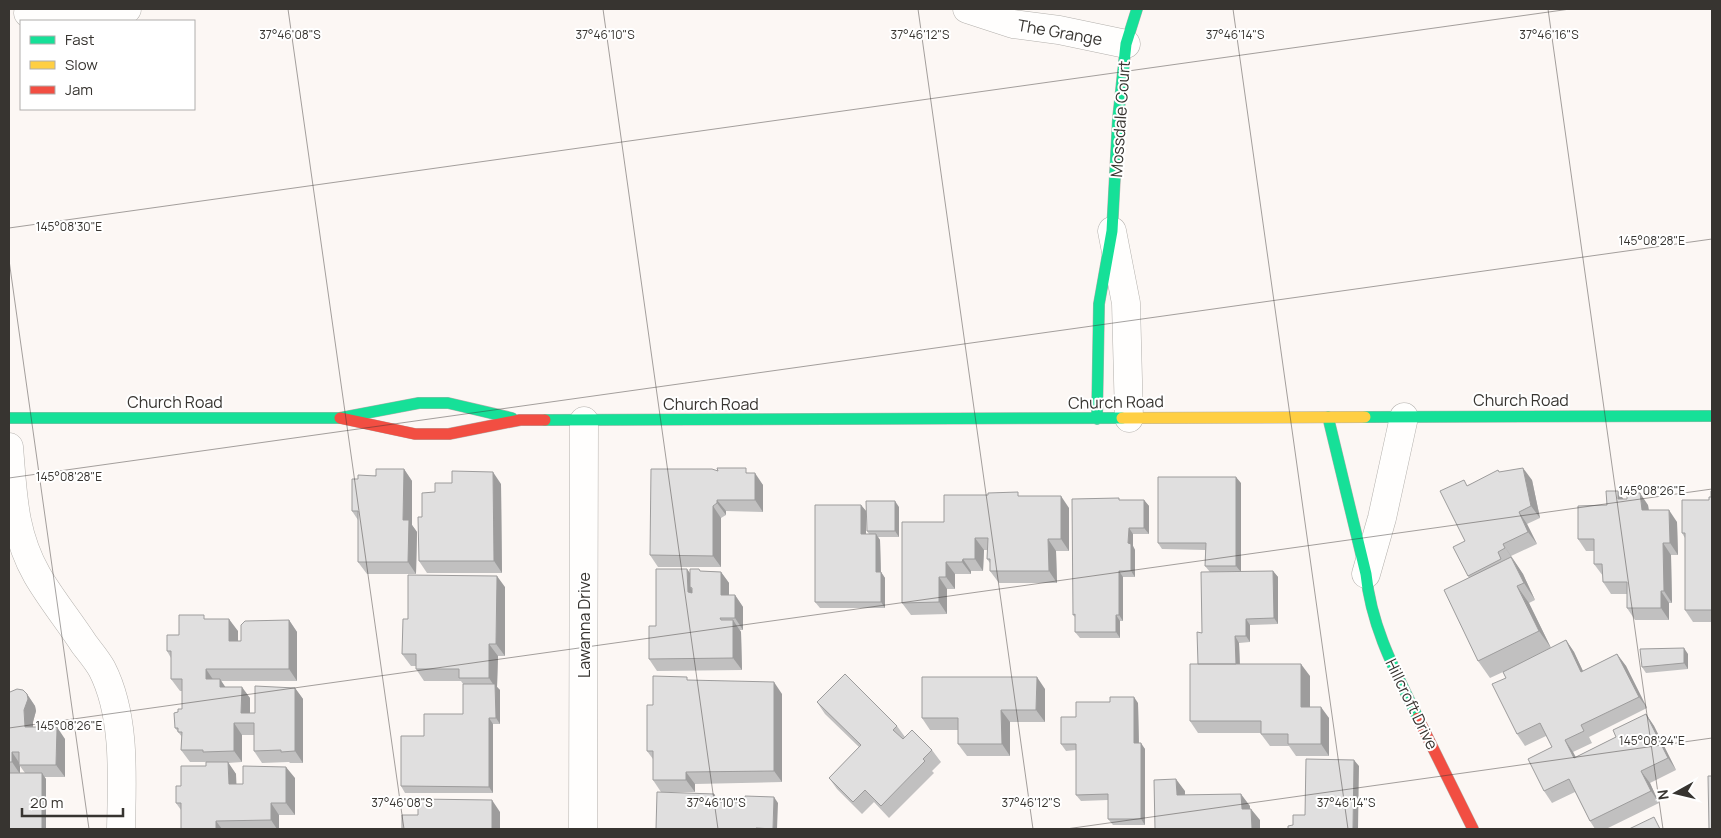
<svg xmlns="http://www.w3.org/2000/svg" width="1721" height="838" font-family="Manrope,sans-serif">
	<style>
		.lines { fill: none; stroke-linecap: round; stroke-linejoin: round }
		.street-casing { stroke: #b3b0ac; stroke-width: 29 }
		.fast-casing { stroke: #b3b0ac; stroke-width: 12 }
		.slow-casing { stroke: #b3b0ac; stroke-width: 12 }
		.jam-casing { stroke: #b3b0ac; stroke-width: 12 }
		.street { stroke: #fffefd; stroke-width: 28 }
		.fast { stroke: #16e098; stroke-width: 11 }
		.slow { stroke: #ffcf43; stroke-width: 11 }
		.jam { stroke: #f24e42; stroke-width: 11 }
		.wall { fill: #c1c0c0; fill-rule: evenodd }
		.shaded-wall { fill: #9d9c9c }
		.building { fill: #e0dfdf; stroke: #9d9c9c }
		.ticks { fill: none; stroke: #373430; stroke-width: 1; stroke-opacity: 0.45 }
		.labels { text-anchor: middle; dominant-baseline: central; stroke-width: 4; stroke-linejoin: round; paint-order: stroke }
		.street-label { font-size: 16px; fill: #373430; stroke: #fff }
		.ticks-label { font-size: 12px; text-anchor: middle; fill: #373430; stroke: #fff; stroke-width: 4; stroke-linejoin: round; paint-order: stroke }
	</style>
	<rect width="100%" height="100%" fill="#fcf7f4"/>
	<g class="lines">
		<defs>
			<path id="street" d="M967 9 1013 24 1059 30 1126 44
				M28 13 127 9
				M1112 231 1126 303 1129 418
				M9 447C13 493 13 533 37 575 51 599 69 621 84 644 90 652 97 660 102 669 126 716 122 778 121 829
				M1366 574 1382 518 1404 417
				M583 829 584 421"/>
			<path id="fast" d="M1328 417 1366 574C1371 626 1395 671 1418 718
				M1365 417 1712 416
				M9 418H340L419 403H448L512 418
				M1097 419 1099 304 1112 231 1118 119 1126 44 1137 9
				M545 420 1122 418"/>
			<path id="slow" d="M1122 418 1365 417"/>
			<path id="jam" d="M340 418 415 434H449L520 420H545
				M1418 718 1473 829"/>
		</defs>
		<use href="#street" class="street-casing"/>
		<use href="#fast" class="fast-casing"/>
		<use href="#slow" class="slow-casing"/>
		<use href="#jam" class="jam-casing"/>
		<use href="#street" class="street"/>
		<use href="#fast" class="fast"/>
		<use href="#slow" class="slow"/>
		<use href="#jam" class="jam"/>
	</g>
	<path class="wall" d="M404 469 412 481V525L417 532 416 574H367L358 562V520L352 511 358 479Z
		M718 471 750 473 763 485V512L726 511V515L721 518V567H658L650 555Z
		M1499 472 1532 480 1540 518 1527 524 1537 544 1511 556 1523 574 1535 600 1529 603 1551 648 1566 640 1574 652 1583 671 1617 654 1626 666 1647 708 1589 737 1592 743 1573 752 1576 757 1616 737 1646 714 1654 726 1676 770 1650 783 1659 803 1606 829H1595L1590 821 1575 792 1552 803 1544 791 1552 747 1546 736 1525 746 1517 734 1506 678 1503 672 1490 678 1478 661 1469 578 1468 576 1465 541 1468 485Z
		M1241 483V572L1273 571 1278 577V624L1250 625V642L1239 643 1240 664 1310 676V707L1329 718V756H1296L1289 746H1270L1261 734V733H1198L1190 721 1210 572 1205 566V550L1162 549 1158 543Z
		M501 484 502 573H427L419 561 422 517 435 492Z
		M1618 491 1623 499 1648 505 1649 510 1677 522 1678 555H1671L1672 603H1669V620H1635L1627 608V594H1611L1603 582V576L1594 564V551H1586L1578 539 1607 505Z
		M1712 491V622H1693L1685 610V538L1682 533 1709 500 1711 497Z
		M1020 496 1069 508V551H1056L1057 583H999L990 571V563L987 559 988 550H984L983 571H971V574H955V589H947V614L911 615 902 603 944 522Z
		M1120 500H1144L1149 506V534H1133V546L1135 550V577H1123V621H1120V638H1080L1075 632V617L1073 615Z
		M861 505 866 511V534H869L867 531 899 507V537H878L880 540 881 572 885 578V608H820L815 602Z
		M701 571 721 572 729 583V595H735L743 607V630H740L741 632 742 670 657 671 649 659 656 626Z
		M505 587V656H498L497 687 500 690V724H493V793H405L401 786 424 736 463 714V684L461 681H424L416 669V666H411L402 654 408 619Z
		M207 619 238 631V641H241L289 620 297 632V681H221L225 687 250 698V713H255L295 688 303 699V763H290L289 762 262 763 254 751V735H242V762L228 763 236 774V784H243L295 778V815H279V829H181V810L176 803 181 786 206 766V762H190L181 750 182 737 175 728 178 712 182 709V691H180L171 679V658L167 651 179 635Z
		M1688 654V669L1646 673 1642 667Z
		M689 680 782 694V782L695 784V792H661L653 780V759L647 751 653 705Z
		M1045 689V722H1010V756H967L958 744V730H930L922 718Z
		M9 691 10 692 27 694 35 706 36 711 33 722V727L65 739V777H44L46 779V829H9ZM20 766 25 773H20Z
		M817 702 897 726 905 737 932 750 941 762 932 771 934 773 889 818 874 802 862 814 837 789 829 778 859 747 825 714Z
		M1110 702 1138 703 1139 743 1145 749V825H1113L1108 819V800L1081 801 1076 795V750L1066 751 1061 744 1076 717Z"/>
	<path class="shaded-wall" d="M1523 468 1532 480 1540 518 1531 506Z
		M404 469 412 481V525L417 532 416 574 408 562 403 520Z
		M493 472 501 484 502 573 494 561Z
		M755 473 763 485V512L755 500Z
		M1236 477 1241 483V572L1236 566Z
		M1618 491 1626 503 1618 499Z
		M1640 493 1648 505 1650 522 1642 510Z
		M1061 496 1069 508V551L1061 539Z
		M717 500 726 511V515L717 503Z
		M1144 500 1149 506V534L1144 528Z
		M895 501 899 507V537L895 531Z
		M861 505 866 511V540L861 534Z
		M713 506 721 518V567L713 556Z
		M1669 510 1677 522 1678 555 1670 543Z
		M1519 512 1527 524 1537 544 1528 532Z
		M1129 528 1133 534V546L1135 550V577L1131 571 1128 543Z
		M876 534 880 540 881 578 876 572Z
		M975 538 984 550 983 571 975 559Z
		M1048 539 1056 551 1057 583 1049 571Z
		M1663 543 1671 555 1672 603 1664 591Z
		M1503 544 1523 574 1535 600 1524 583 1512 558Z
		M963 559 971 571V574L962 562Z
		M946 562 955 574V589L946 577Z
		M687 569 696 581 692 588 690 587 696 596 688 592Z
		M1119 571 1123 577V621L1119 615Z
		M1273 571 1278 577V624L1274 618Z
		M721 572 729 583V607L721 595Z
		M881 572 885 578V608L881 602Z
		M497 576 505 587V656L496 644Z
		M939 577 947 589V614L939 602Z
		M1517 586 1529 603 1551 648 1539 631Z
		M1661 591 1669 603V620L1661 608Z
		M735 595 743 607V630L735 618Z
		M1116 615 1120 621V638L1116 632Z
		M229 619 238 631V653L229 641Z
		M1246 619 1250 625V642L1246 636Z
		M289 620 297 632V681L289 669Z
		M733 620 741 632 742 670 733 658Z
		M1235 636 1239 643 1240 671 1236 665Z
		M1566 640 1574 652 1589 684 1581 672Z
		M489 644 498 656 497 687 500 690V724L496 718 495 687 489 678Z
		M1684 648 1688 654V669L1684 663Z
		M1617 654 1626 666 1647 708 1639 697Z
		M1301 664 1310 676V719L1301 707Z
		M206 669 214 681 206 679Z
		M1037 677 1045 689V722L1036 710Z
		M220 679 228 691 220 687Z
		M774 682 782 694V782L774 771Z
		M242 687 250 698V723L241 713Z
		M295 688 303 699V763L295 751Z
		M27 694 35 706 36 711 33 722V739L25 727 24 710Z
		M1134 697 1138 703 1139 749 1134 743Z
		M1321 707 1329 718V756L1321 744Z
		M1001 710 1010 722V756L1002 744Z
		M1646 714 1654 726 1676 770 1668 758Z
		M489 718 493 724V793L489 787Z
		M234 723 242 735V762L234 751Z
		M57 727 65 739V777L56 765Z
		M1565 740 1573 752 1582 770 1574 758Z
		M1141 743 1145 749V825L1141 819Z
		M12 752 20 764 19 765 20 766V774L12 762Z
		M1354 760 1359 766 1358 829H1353Z
		M228 762 236 774 237 796 229 784Z
		M286 767 295 778V815L286 803Z
		M1641 771 1650 783 1659 803 1651 791Z
		M686 772 695 784V792L686 780Z
		M42 773 46 779V829H42Z
		M1176 779 1185 791V807L1177 795Z
		M714 794 718 800V808L714 802Z
		M1241 794 1250 806V820L1242 809Z
		M774 797 778 803 777 829H773Z
		M492 800 500 812V829H492Z
		M271 803 279 815V829H277L271 820Z
		M1251 809 1260 820V829H1252Z
		M216 821 222 829H216Z"/>
	<path class="building" d="M717 468H746V473H755V500H717V503L713 506V556L650 555 651 469H712L718 471Z
		M1523 468 1531 506 1519 512 1528 532 1503 544 1505 548 1498 552 1501 559 1468 576 1453 547 1465 541 1440 491 1464 480 1467 486 1498 470 1499 472Z
		M376 469H404L403 520H409L408 562H358V511H352V479H358V475L376 476Z
		M452 471 493 472 494 561H419L418 517H422V493L435 492V483H452Z
		M1158 477H1236V566H1205L1206 543H1158Z
		M1606 491H1618V499H1627V493H1640L1642 510H1669L1670 543H1663L1664 591H1661V608H1627V582H1603L1602 564H1594V539H1578V506L1607 505Z
		M1711 491H1712V610H1685V533H1682V500H1709V497H1711Z
		M1018 492V496H1061V539H1048L1049 571H990V559H987L988 538H975V559H963L962 562H946V577H939V602L902 603V522H944V495H988V493Z
		M1119 498V500H1144V528H1129L1128 543 1131 544V571H1119V615H1116V632H1075V614L1073 615 1072 499Z
		M866 501H895V531H867Z
		M815 505H861V534H876V572H881V602H815Z
		M1511 557 1524 583 1517 586 1539 631 1478 661 1444 590Z
		M656 569H687L688 592 692 593V588L690 587V569H699L700 571 721 572V595H735V618H720L721 620H733V658L649 659V626H656Z
		M1273 571 1274 618 1246 619V636H1235L1236 664H1198L1197 632 1202 633 1201 572Z
		M408 575 497 576 496 644H489V678H459V669H416V654H402L403 619H408Z
		M179 615H204V619H229V641H241V625L245 621 289 620V669H206V679H220V687H242L241 713H255V686L295 688V751L281 752V750L254 751V723H234V751L203 752V750H181L182 732H178V728H175L174 713 178 712V709H182V679H171V651H167V635H179Z
		M1566 640 1581 672 1617 654 1639 697 1581 725 1584 731 1565 740 1574 758 1616 737 1613 730 1646 714 1668 758 1641 771 1651 791 1590 821 1569 779 1544 791 1528 759 1552 747 1540 723 1517 734 1492 684 1506 678 1503 672Z
		M1684 648V663L1642 667 1640 649Z
		M1190 664H1301V707H1321V744H1288V734H1261V721H1190Z
		M845 674 897 726 893 730 903 739 912 730 932 750 923 759 925 761 881 806 865 790 853 802 829 778 861 745 817 702Z
		M653 676 687 677V680L774 682V771L686 772V780H653V751H647V705H653Z
		M922 677H1037L1036 710H1001L1002 744H958V718H922Z
		M463 684H495L496 718H489V787L401 786V736H424V714H463Z
		M17 689 23 690 27 694 28 699 24 710 25 727H57L56 765H19V752H12V762H9V691L10 692Z
		M1110 697H1134V743H1141V819H1108V794L1076 795V744H1061V717H1076V702H1110Z
		M1306 759 1354 760 1353 829H1288V826L1293 825V815H1305Z
		M206 762H228L229 784H243V766L286 767V803H271V820L216 821V829H181V803H176V786H181V766H206Z
		M9 773H42V829H9Z
		M1708 776H1712V829H1709Z
		M1176 779 1177 795 1241 794 1242 809H1251L1252 829H1155L1154 780Z
		M657 792 714 794V802L744 803 745 796 774 797 773 829 756 828V829H656Z
		M418 799 492 800V829H402V815H418Z
		M1654 817 1660 829H1629Z"/>
	<path class="ticks" d="M288 9 404 829M603 9 718 829M918 9 1033 829M1233 9 1348 829M1548 9 1663 829M9 228 1570 9M9 260 89 829M9 478 1712 239M9 728 1712 489M1066 829 1712 738"/>
	<g class="labels">
		<g class="street-label">
			<text transform="translate(1060 32) rotate(10)">The Grange</text>
			<text transform="translate(1120 119) rotate(-86)">Mossdale Court</text>
			<text x="1521" y="400">Church Road</text>
			<text x="175" y="402">Church Road</text>
			<text transform="translate(1116 402) rotate(-1)">Church Road</text>
			<text x="711" y="404">Church Road</text>
			<text transform="translate(584 625) rotate(-90)">Lawanna Drive</text>
			<text transform="translate(1412 704) rotate(64)">Hillcroft Drive</text>
		</g>
	</g>
	<g class="ticks-label">
		<text x="290" y="39">37°46'08"S</text>
		<text x="605" y="39">37°46'10"S</text>
		<text x="920" y="39">37°46'12"S</text>
		<text x="1235" y="39">37°46'14"S</text>
		<text x="1549" y="39">37°46'16"S</text>
		<text x="69" y="231">145°08'30"E</text>
		<text x="1652" y="245">145°08'28"E</text>
		<text x="69" y="481">145°08'28"E</text>
		<text x="1652" y="495">145°08'26"E</text>
		<text x="69" y="730">145°08'26"E</text>
		<text x="1652" y="745">145°08'24"E</text>
		<text x="402" y="807">37°46'08"S</text>
		<text x="716" y="807">37°46'10"S</text>
		<text x="1031" y="807">37°46'12"S</text>
		<text x="1346" y="807">37°46'14"S</text>
	</g>
	<rect width="1721" height="838" fill="none" stroke="#373430" stroke-width="20"/>
	<rect x="20" y="20" width="175" height="90" fill="#ffffff" stroke="#afaeac"/>
	<rect x="30" y="36" width="25" height="8" fill="#16e098" stroke="#afaeac"/>
	<text x="65" y="45" font-size="15" fill="#373430">Fast</text>
	<rect x="30" y="61" width="25" height="8" fill="#ffcf43" stroke="#afaeac"/>
	<text x="65" y="70" font-size="15" fill="#373430">Slow</text>
	<rect x="30" y="86" width="25" height="8" fill="#f24e42" stroke="#afaeac"/>
	<text x="65" y="95" font-size="15" fill="#373430">Jam</text>
	<g transform="translate(1676 793) rotate(262)" stroke="#ffffff" stroke-width="4" paint-order="stroke">
	<path d="M0-4L9 19L0 12L-9 19Z" fill="#373430"/>
	<text y="-8" font-size="14" font-weight="bold" text-anchor="middle" fill="#373430">N</text>
	</g>
	<path d="M22 808v8h101v-8" fill="none" stroke="#373430" stroke-width="2.5"/>
	<text x="30" y="808" font-size="15" fill="#373430" stroke="#ffffff" stroke-width="4" paint-order="stroke">20 m</text>
</svg>
